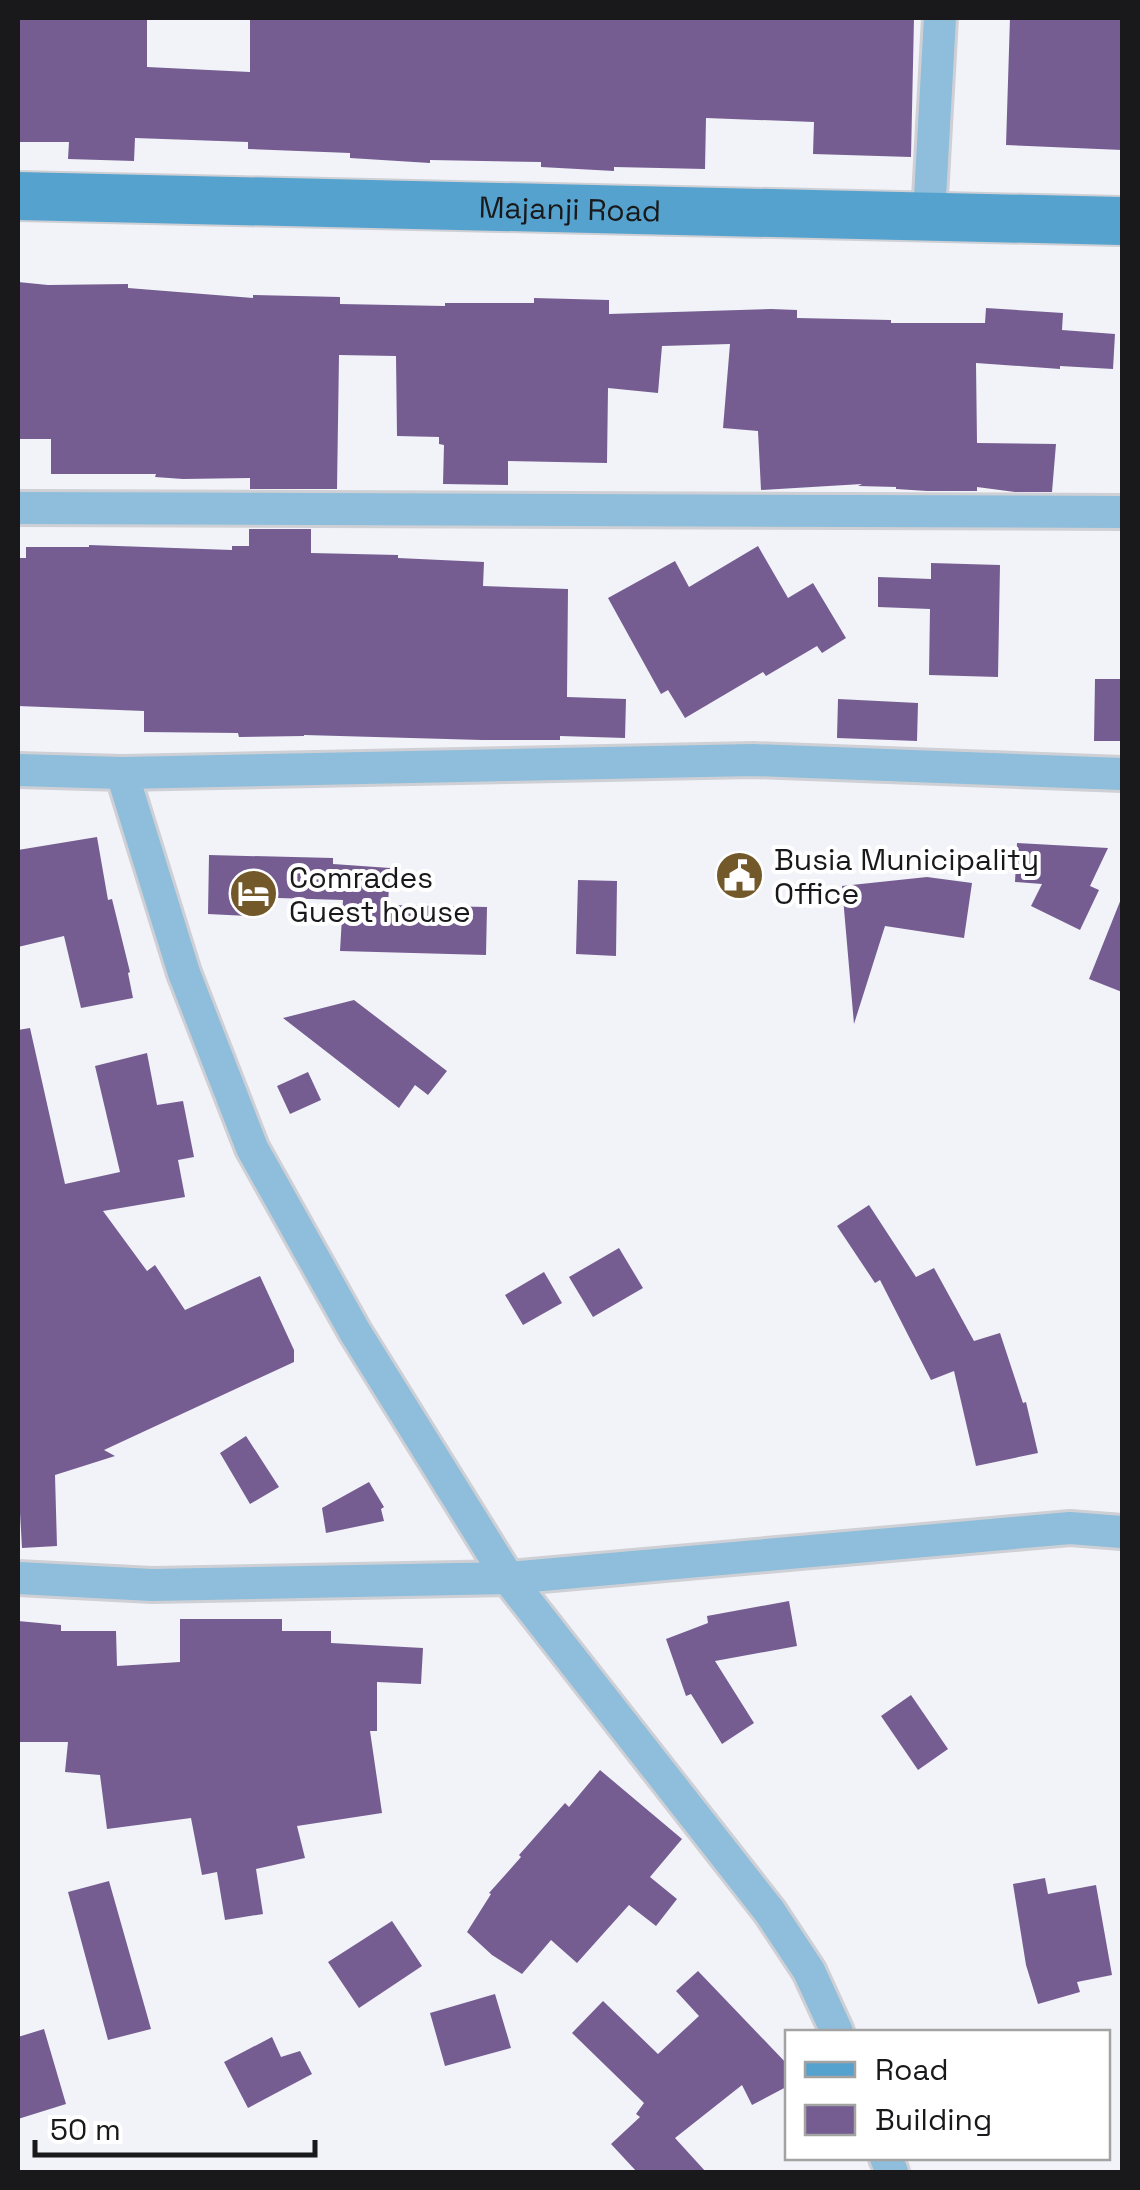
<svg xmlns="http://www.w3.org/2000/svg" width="1140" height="2190" font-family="'Space Grotesk',sans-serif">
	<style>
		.building { fill: #755d92 }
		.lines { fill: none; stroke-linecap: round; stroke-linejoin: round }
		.minor-casing { stroke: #cfd0d5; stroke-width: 38 }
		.secondary-casing { stroke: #cfd0d5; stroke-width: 52 }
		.minor { stroke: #8ebedb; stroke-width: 32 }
		.secondary { stroke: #56a2ce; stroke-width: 48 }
		.labels { text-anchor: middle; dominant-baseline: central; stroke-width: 8; stroke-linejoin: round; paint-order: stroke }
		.street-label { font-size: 30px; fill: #19191b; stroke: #fff }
		.poi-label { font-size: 30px; fill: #19191b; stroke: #fff; text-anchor: start }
	</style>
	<rect width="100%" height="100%" fill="#f2f3f8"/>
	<path class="building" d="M18 18H147V67L250 72V18H914L911 157 813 154 814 122 706 118 705 169 614 167V171L541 167V162L430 160V163L350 158V153L248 149V142L135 138 134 161 68 159 69 142H18Z
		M1010 18H1122V150L1006 145Z
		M18 282 48 285 128 284V288L253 298V295L340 297V304L445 306V303H534V298L609 300V314L771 309 797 310V318L891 320V323H985L986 308 1063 313 1062 330 1115 334 1113 369 1060 366V369L976 363 977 443 1056 444 1052 492H1015L977 487V491H927L896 489V487L858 486 862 484 761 490 758 431 723 428 730 344 662 346 658 393 608 388 607 463 508 461V485L443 484 444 445 439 444V437L397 436 396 356 339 355 337 489H250V478L183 479 155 477 156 474H51V439H19L20 351H18Z
		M249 529H311V553L398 555V558L484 562 483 586 568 589 567 697 626 699 625 738 560 736V740H482L304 735V736L239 737 238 733 144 732V711L18 706V558H26V547H89V545L232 550V546H249Z
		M758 546 788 598 813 583 846 638 822 653 817 646 766 676 763 672 685 718 668 690 661 694 608 598 675 561 689 587Z
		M931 563 1000 565 998 677 929 675 930 609 878 607V577L931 579Z
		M1095 679H1122V741H1094Z
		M838 699 918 703 917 741 837 738Z
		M97 837 108 900 112 899 130 972 128 973 133 998 81 1008 64 936 18 947V850Z
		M1017 843 1108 848 1090 886 1099 890 1080 930 1031 906 1042 884 1015 882Z
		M209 855 333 858V864L390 868 388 905 487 907 486 955 340 951 343 900 248 897V916L208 914Z
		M927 877 972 883 964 938 885 926 854 1024 842 886Z
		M578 880 617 881 616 956 576 954Z
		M1121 899H1122V992L1089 979Z
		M354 1000 447 1071 428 1095 415 1085 399 1108 283 1018Z
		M30 1028 65 1184 120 1172 95 1066 147 1053 157 1105 183 1101 194 1157 178 1160 185 1197 103 1211 147 1271 155 1265 185 1310 260 1276 294 1350V1362L104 1450 115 1456 55 1475 57 1546 22 1548 18 1477V1030Z
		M308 1072 321 1100 290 1114 277 1086Z
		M869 1205 916 1277 934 1268 974 1341 1000 1333 1023 1403 1026 1402 1038 1453 976 1466 954 1371 931 1380 880 1280 875 1283 837 1226Z
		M619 1248 643 1288 593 1317 569 1277Z
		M544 1272 562 1303 523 1325 505 1295Z
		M246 1436 279 1487 250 1504 220 1453Z
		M369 1482 384 1507 381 1509 384 1521 326 1533 322 1508Z
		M789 1601 797 1646 715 1661 754 1723 722 1744 691 1694 686 1696 666 1639 708 1623 707 1616Z
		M180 1619H282V1631H331V1643L423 1648 421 1684 377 1682V1731H370L382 1813 297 1826 305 1858 256 1869 263 1914 225 1920 217 1872 202 1875 191 1818 107 1829 100 1775 65 1772 68 1742H18V1621L61 1625V1631H116L117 1666 180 1662Z
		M911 1695 948 1749 918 1770 881 1716Z
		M600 1770 682 1839 650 1877 677 1899 656 1926 629 1905 577 1963 551 1940 522 1974 492 1955 467 1932 491 1894 489 1893 521 1857 519 1855 565 1803 569 1807Z
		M1045 1878 1048 1894 1096 1885 1112 1975 1077 1982 1080 1992 1038 2004 1026 1965 1013 1884Z
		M109 1881 151 2029 108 2040 68 1892Z
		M392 1921 422 1966 359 2008 328 1962Z
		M698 1971 788 2065V2086L752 2105 742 2085 675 2138 706 2172H637L611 2144 640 2117 636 2114 644 2103 572 2033 603 2001 658 2054 699 2016 676 1991Z
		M495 1994 511 2048 445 2066 430 2013Z
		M44 2029 66 2104 18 2119V2037Z
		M272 2037 281 2057 300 2051 312 2074 248 2108 224 2062Z"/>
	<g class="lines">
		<defs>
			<path id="minor" d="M929 215 940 18
				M18 508 1122 512
				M18 770 122 773 753 760 1122 774
				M122 773 184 973 252 1148 355 1332 508 1578 770 1912 809 1971 837 2032
				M18 1578 152 1585 508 1578 1070 1528 1122 1532
				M886 2158 892 2172"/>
			<g id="secondary">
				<path id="s1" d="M18 196 1122 221"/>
			</g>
		</defs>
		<use href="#minor" class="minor-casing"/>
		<use href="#secondary" class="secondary-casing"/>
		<use href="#minor" class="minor"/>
		<use href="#secondary" class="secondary"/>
	</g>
	<defs>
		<symbol id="civic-disc" viewBox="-11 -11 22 22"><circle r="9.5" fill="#73592a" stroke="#fff"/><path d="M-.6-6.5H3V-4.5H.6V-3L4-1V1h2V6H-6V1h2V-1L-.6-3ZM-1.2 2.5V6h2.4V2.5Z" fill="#fff"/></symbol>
		<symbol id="hotel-disc" viewBox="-11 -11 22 22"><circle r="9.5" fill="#73592a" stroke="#fff"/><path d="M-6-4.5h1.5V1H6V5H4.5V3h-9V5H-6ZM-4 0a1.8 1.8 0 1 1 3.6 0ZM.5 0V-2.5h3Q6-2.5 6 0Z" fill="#fff"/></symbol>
	</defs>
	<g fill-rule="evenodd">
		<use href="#civic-disc" x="712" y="848" width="55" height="55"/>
		<use href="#hotel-disc" x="226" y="866" width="55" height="55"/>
	</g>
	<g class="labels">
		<g class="street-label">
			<text stroke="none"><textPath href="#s1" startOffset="552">Majanji Road</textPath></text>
		</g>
		<g class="poi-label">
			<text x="774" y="859">Busia Municipality<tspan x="774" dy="34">Office</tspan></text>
			<text x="289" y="877">Comrades<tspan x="289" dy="34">Guest house</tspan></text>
		</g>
	</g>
	<rect width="1140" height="2190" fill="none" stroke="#19191b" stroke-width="40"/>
	<rect x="785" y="2030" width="325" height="130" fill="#ffffff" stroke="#a3a3a4" stroke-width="2.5"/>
	<rect x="805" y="2062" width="50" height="15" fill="#56a2ce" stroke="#a3a3a4" stroke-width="2.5"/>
	<text x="875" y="2080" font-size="30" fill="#19191b">Road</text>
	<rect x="805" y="2105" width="50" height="30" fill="#755d92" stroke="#a3a3a4" stroke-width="2.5"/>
	<text x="875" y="2130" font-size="30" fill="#19191b">Building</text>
	<path d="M35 2140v15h280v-15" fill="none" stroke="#19191b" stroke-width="5"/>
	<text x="50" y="2140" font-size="30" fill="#19191b" stroke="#ffffff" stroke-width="8" paint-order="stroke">50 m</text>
</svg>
